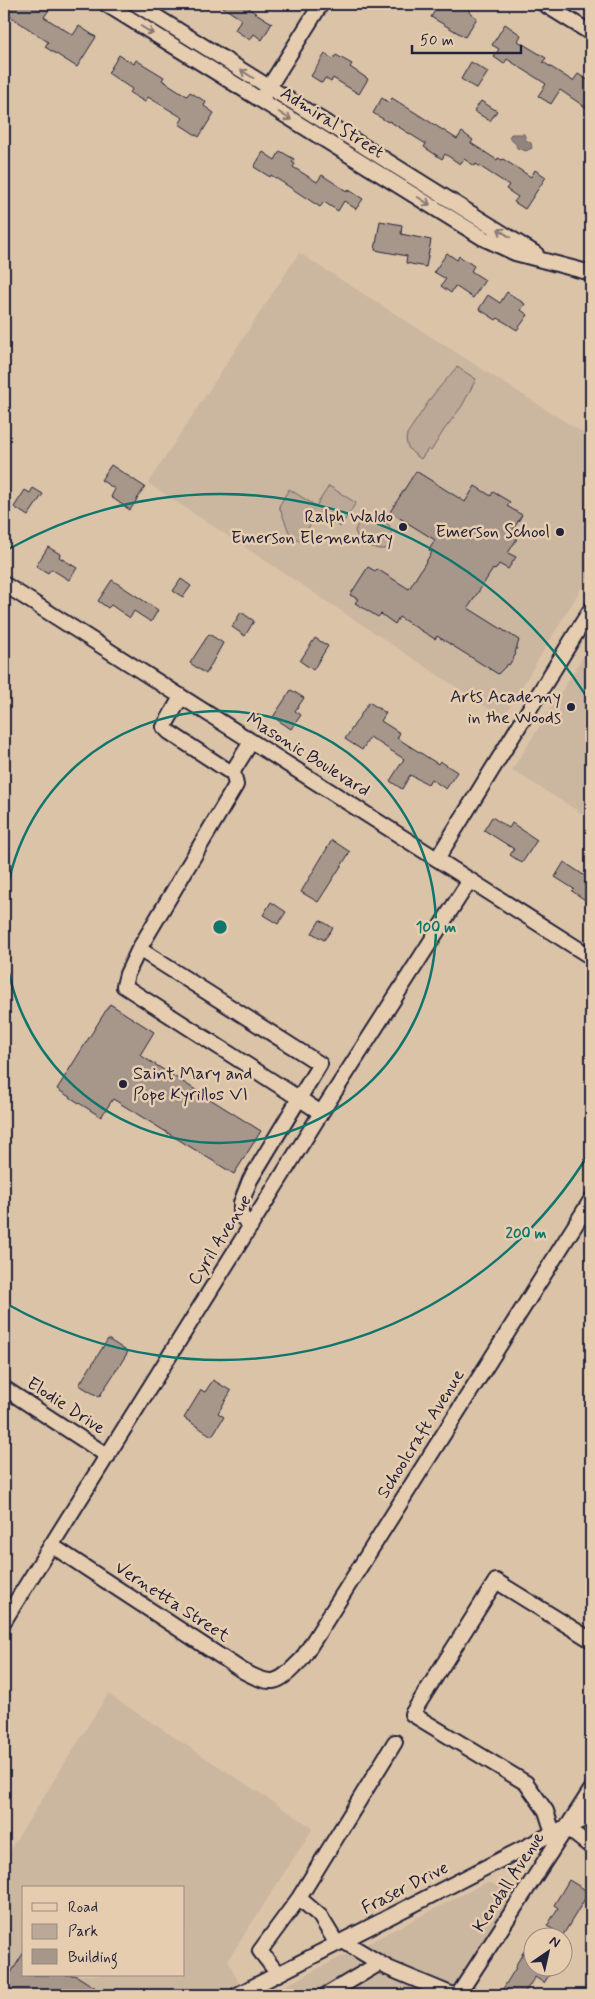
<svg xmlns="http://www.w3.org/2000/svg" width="595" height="1999" font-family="Mynerve,sans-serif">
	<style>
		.built { fill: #cbb69f; fill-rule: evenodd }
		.green { fill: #bca896; stroke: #6f6568 }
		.water { fill: #91847c; stroke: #655d62 }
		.building { fill: #a7968a; stroke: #22223b }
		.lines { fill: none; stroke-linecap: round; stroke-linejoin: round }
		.minor-casing { stroke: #22223b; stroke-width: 18 }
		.minor { stroke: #e7cdaf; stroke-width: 14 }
		.oneway { stroke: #847875 }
		.ring { fill: none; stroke: #0f766e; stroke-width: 2.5 }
		.poi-dot { fill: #22223b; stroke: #e7cdaf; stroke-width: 2 }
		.labels { text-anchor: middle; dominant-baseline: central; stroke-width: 5; stroke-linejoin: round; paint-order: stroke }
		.street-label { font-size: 18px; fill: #22223b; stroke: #e7cdaf }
		.poi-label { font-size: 18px; fill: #22223b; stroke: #e7cdaf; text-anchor: end }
		.centre { fill: #0f766e; stroke: #e7cdaf; stroke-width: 2.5 }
		.ring-label { font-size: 15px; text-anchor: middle; font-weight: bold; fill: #0f766e; stroke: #e7cdaf; stroke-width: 5; stroke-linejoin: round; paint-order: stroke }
	</style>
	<rect width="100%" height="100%" fill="#dbc3a8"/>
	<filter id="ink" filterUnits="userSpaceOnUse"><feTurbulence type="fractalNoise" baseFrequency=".02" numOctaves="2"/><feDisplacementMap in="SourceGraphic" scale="10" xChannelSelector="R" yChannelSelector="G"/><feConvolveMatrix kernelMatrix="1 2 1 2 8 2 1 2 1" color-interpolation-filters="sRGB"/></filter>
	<g filter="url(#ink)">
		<path class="built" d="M299 253 591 438V572L503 718 148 483Z
			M591 644V819L512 770Z
			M108 1694 313 1828 228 1960 244 1995H4V1860ZM24 1888H184V1975H24Z
			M485 1883H491L501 1888 506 1894V1907L456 1988 467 1995H267Z"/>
		<path class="green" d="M457 367 476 379 462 406 444 430 431 451 428 449 421 459C411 452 404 447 407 434L433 395Z
			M329 486 356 503 340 527 318 513 300 541 290 535 279 506 289 489 316 506Z
			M376 514 382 516 380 520 389 525C393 535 394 551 379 549 373 548 366 544 360 542L355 531C358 520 365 520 375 519Z"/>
		<path class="water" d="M511 134H524L526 140 531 143 532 148 526 151 517 148 516 144 509 138Z"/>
		<path class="building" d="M4 4H53L44 17 73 35 79 26 96 37 77 67 45 47 48 42 4 12Z
			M218 4H253L249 9 272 23 262 40 254 34 250 40 235 30 241 19Z
			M439 4H461L470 10 469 12 477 18 465 37 431 17Z
			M505 24 521 35 518 41 546 58 543 62 573 81 578 74 591 82V111L560 90 551 104 538 96 546 84 507 59 504 64 494 57 499 49 492 45Z
			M325 54 333 59 336 55 352 64 350 67 368 79 359 94 333 78 331 82 325 78 322 83 311 76Z
			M119 55 134 64 136 60 164 77 162 80 187 96 190 92 206 102 204 106 214 113 199 137 179 124 183 118 148 97 145 102 130 93 132 89 108 73Z
			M471 62 488 72 477 89 461 79Z
			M382 98 389 103 392 98 457 139 462 132 473 140 471 143 497 160 498 158 502 160 503 159 531 177 535 170 546 177 525 209 514 202 518 197 506 189 509 185 476 164 475 166 464 159 460 164 445 154 442 159 424 147 426 144 389 121 388 122 373 113Z
			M481 101 497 111 490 121 474 111Z
			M280 151 294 159 292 162 295 164 293 167 317 182 322 175 348 192 349 190 363 199 356 209 344 201 338 211 324 202 320 207 271 175 270 177 254 167 263 152 275 160Z
			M380 221 402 225 401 234 431 240 426 267 406 263 407 256 375 250Z
			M447 253 457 260 459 256 474 266 471 271 485 280 473 298 455 286 451 293 441 286 446 279 434 272Z
			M507 292 525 304 521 310 528 315 517 330 498 318 496 320 479 309 488 295 500 303Z
			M111 465 145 487 130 510 111 497 115 489 101 480Z
			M416 471 465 502 475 486 491 496 493 492 510 502 507 506 522 515 511 533 518 537 508 553 516 557 508 569 499 564 495 570 493 569 468 608 519 640 515 653 516 654 509 665 508 664 498 674 437 636 435 639 399 617 395 624 381 614 378 617 355 603 358 599 350 595 368 567 375 571 377 569 409 589 432 552 429 550 435 540 390 512Z
			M33 488 43 494 28 516 14 507 25 490 30 493Z
			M48 547 60 554 59 557 77 568 69 580 51 569 48 573 36 566Z
			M181 579 191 586 183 597 173 591Z
			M112 580 158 610 151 622 134 611 130 618 111 605 108 608 98 601Z
			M241 612 254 621 245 636 232 627Z
			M209 634 223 643 206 674 190 663Z
			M315 638 328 646 313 670 300 661Z
			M291 690 304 698 295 711 301 715 291 729 273 717Z
			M369 702 386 713 381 721 400 733 397 738 438 764 440 761 457 772 446 789 431 779 428 784 410 775 402 789 390 781 404 759 370 737 362 750 345 739Z
			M492 817 509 828 512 823 537 840 522 863 510 855 514 849 484 830Z
			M332 840 350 852 318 902 301 892Z
			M564 862 591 880V904L572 891 574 889 555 877Z
			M271 902 286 912 278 924 263 915Z
			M320 920 333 928 324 940 312 933Z
			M110 1004 154 1032 140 1055 261 1131 234 1174 113 1099 101 1117 57 1089Z
			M108 1339 128 1352 99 1397 79 1385Z
			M213 1380 231 1391 218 1413 224 1417 212 1436 184 1418 201 1390 205 1392Z
			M569 1880 589 1892 563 1935 547 1926 558 1908 554 1905Z
			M524 1951 532 1956V1966H555L544 1983 535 1977 523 1995H499L517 1966 516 1965Z
			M24 1952V1975H75L107 1995H4V1984Z"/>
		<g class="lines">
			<defs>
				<path id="minor" d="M106 4 483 238 515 253 591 273
					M136 4 536 254
					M544 4 591 33
					M264 95 321 4
					M4 584 591 957
					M181 697 164 727 169 732 227 770 233 771 251 742
					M437 859 591 609
					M139 949 236 785 233 771
					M251 1226 241 1216V1203L250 1180 320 1064 139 949 127 974 124 986 300 1099 321 1113
					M4 1388 108 1456
					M51 1545 243 1671C275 1688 278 1683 302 1659L591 1200
					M4 1621 321 1113 470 880
					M567 1828 591 1847
					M553 1833 546 1811 526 1783 412 1714 496 1581 591 1640
					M343 1941 388 1968 453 1995
					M337 1944 320 1916 299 1898 395 1742
					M278 1974 260 1951 299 1898
					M237 1995 553 1833 591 1816
					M326 1995 380 1963
					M458 1995 591 1790"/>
			</defs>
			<use href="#minor" class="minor-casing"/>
			<use href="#minor" class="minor"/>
		</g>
		<defs><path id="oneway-shaft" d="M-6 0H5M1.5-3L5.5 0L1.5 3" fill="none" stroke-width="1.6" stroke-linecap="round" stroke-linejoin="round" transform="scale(1.25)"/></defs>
		<g class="oneway">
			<use href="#oneway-shaft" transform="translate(147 30) rotate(32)"/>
			<use href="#oneway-shaft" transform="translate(247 74) rotate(-148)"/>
			<use href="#oneway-shaft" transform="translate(285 116) rotate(32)"/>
			<use href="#oneway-shaft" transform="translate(424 201) rotate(32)"/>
			<use href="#oneway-shaft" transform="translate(504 233) rotate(-147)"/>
		</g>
	</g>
	<g class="ring">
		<circle cx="220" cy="927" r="216"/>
		<path d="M591 1150A433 433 0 0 1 7 1304M7 550A433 433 0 0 1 591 704"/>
	</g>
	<g class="poi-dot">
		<circle cx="403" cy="527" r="5"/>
		<circle cx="560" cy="532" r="5"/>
		<circle cx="571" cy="707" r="5"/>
		<circle cx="123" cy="1084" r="5"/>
	</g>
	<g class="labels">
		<g class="street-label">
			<text transform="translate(332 123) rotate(32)">Admiral Street</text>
			<text transform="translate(308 755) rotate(32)">Masonic Boulevard</text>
			<text transform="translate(220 1240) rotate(-58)">Cyril Avenue</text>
			<text transform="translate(66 1406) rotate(33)">Elodie Drive</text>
			<text transform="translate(421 1434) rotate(-58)">Schoolcraft Avenue</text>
			<text transform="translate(172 1602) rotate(33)">Vernetta Street</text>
			<text transform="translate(509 1882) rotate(-57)">Kendall Avenue</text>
			<text transform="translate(405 1888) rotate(-27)">Fraser Drive</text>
		</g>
		<g class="poi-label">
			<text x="393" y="517">Ralph Waldo<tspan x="393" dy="21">Emerson Elementary</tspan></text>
			<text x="550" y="532">Emerson School</text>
			<text x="561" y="697">Arts Academy<tspan x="561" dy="21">in the Woods</tspan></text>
			<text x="133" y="1074" text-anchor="start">Saint Mary and<tspan x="133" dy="21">Pope Kyrillos VI</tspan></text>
		</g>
	</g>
	<circle cx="220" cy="927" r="8" class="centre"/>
	<g class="ring-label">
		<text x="436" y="932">100 m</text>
		<text x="526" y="1238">200 m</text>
	</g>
	<rect width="595" height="1999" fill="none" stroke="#e7cdaf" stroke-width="20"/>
	<rect x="10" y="10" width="575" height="1979" fill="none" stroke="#22223b" stroke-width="2" filter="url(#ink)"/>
	<rect x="22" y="1886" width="162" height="90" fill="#e7cdaf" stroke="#988981"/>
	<rect x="32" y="1903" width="25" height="8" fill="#e7cdaf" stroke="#988981"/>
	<text x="68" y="1912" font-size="15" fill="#22223b">Road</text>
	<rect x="32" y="1924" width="25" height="15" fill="#bca896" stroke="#988981"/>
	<text x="68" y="1936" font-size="15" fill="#22223b">Park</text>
	<rect x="32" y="1949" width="25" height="15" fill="#a7968a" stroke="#988981"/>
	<text x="68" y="1962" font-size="15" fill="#22223b">Building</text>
	<g transform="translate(548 1952) rotate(34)"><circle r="24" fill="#e7cdaf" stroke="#988981"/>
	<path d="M0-4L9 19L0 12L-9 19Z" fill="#22223b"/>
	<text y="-8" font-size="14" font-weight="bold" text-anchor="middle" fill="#22223b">N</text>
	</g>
	<path d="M412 45v8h109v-8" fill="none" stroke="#22223b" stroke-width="2.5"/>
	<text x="420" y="45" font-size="15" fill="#22223b" stroke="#e7cdaf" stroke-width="4" paint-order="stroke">50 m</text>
</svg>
